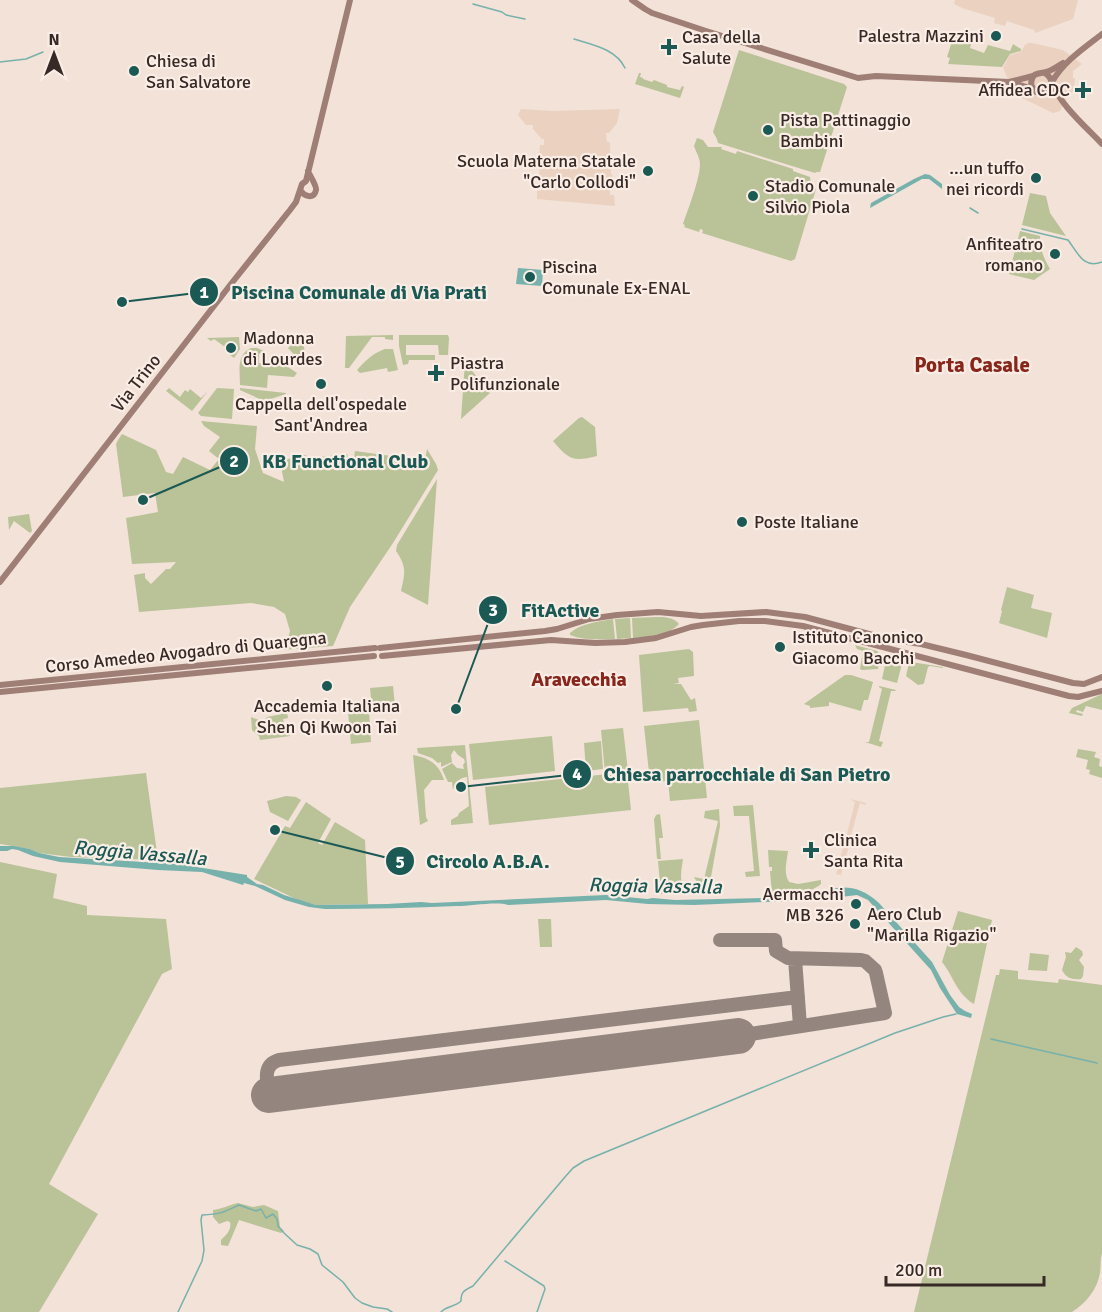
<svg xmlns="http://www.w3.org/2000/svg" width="1102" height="1312" font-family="Signika,sans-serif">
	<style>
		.green { fill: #bac298 }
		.plaza { fill: #ebd1bf }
		.water { fill: #76b1ab }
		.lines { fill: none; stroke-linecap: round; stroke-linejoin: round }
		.stream { stroke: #76b1ab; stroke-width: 1.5 }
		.taxiway { stroke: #94867f; stroke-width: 14 }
		.runway { stroke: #94867f; stroke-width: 36 }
		.secondary { stroke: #9e7e75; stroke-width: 6 }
		.poi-dot { fill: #1a5954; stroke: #faede5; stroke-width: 2 }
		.labels { text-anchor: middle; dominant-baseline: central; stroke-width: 4.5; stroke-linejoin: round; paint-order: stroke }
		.poi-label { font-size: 18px; fill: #362926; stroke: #faede5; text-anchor: start }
		.street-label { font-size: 18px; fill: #362926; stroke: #faede5 }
		.neighbourhood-label { font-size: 20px; font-weight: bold; fill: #88261b; stroke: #faede5 }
		.water-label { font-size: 20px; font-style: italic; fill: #1a5954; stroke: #faede5 }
		.quarter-label { font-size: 21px; font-weight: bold; fill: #88261b; stroke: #faede5 }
		.leader { fill: none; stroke: #1a5954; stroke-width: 2 }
		.callout-dot { fill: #1a5954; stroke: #faede5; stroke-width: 2 }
		.mark-label { font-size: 18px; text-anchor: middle; font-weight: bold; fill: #fff }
		.callout-label { font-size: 20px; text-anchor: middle; font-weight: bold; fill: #1a5954; stroke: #faede5; stroke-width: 4.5; stroke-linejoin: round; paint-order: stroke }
	</style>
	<rect width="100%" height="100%" fill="#f2e2d8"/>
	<path class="green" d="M955 32 973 38 970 48 984 53 988 45 1010 51 1013 44 1021 49V51L1010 54 1002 67 948 64 950 58 947 57Z
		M739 50 844 84 847 87 820 172H816L815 173 805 170 718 143 717 139 713 132Z
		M639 73H641L640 77 643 78V79L652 82 654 80 667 85V87L680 90 682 86 684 87 680 98 635 84Z
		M697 138 703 140 708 147H722L721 149 736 154 737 151 793 169V171L810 177 811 184 816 189 795 259 791 261 702 233 703 230 700 229 699 232 684 227 685 225 683 224C688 209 700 179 700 164 700 158 696 152 694 146Z
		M1030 193 1046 196 1050 213 1066 236 1022 225Z
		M1020 231 1040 236C1040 249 1043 257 1050 269L1034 280 1009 274Z
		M296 335 297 341 303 342 307 363 301 362 288 348 291 345 283 339 279 342H277L279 338 260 339 258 343 255 342 252 340V336Z
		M393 335V340L385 339V337H372L349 368H345L346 336Z
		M399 335H448L449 338 448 355H439L438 345H406V355H435V360H409L408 364 403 365 399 346Z
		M239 337 240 349 234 358 224 350 225 347 214 339 211 341 207 338Z
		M251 348H257L264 351 259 354V363H270L271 356 297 373 294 377 268 375 267 388 240 385C240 371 236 355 251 348Z
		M385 349H393L398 370 388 372 387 368 360 373 357 370C365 361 373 353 385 349Z
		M465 362 490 393 461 419Z
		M169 388 180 397 185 390 188 392 190 389 201 398 208 391 192 411 166 391Z
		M217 388 234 389 232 419 201 416 198 413Z
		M240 388 286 393V394L264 401 240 390Z
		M582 417 595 427 597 456C573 462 569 460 553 441L579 418Z
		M201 421 257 426 255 449 263 473 284 482 280 461 305 455 311 458 347 454 349 459H354L355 451 413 459V462L421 463 422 460H425L427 449 436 464 438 470 393 543 350 607 333 646 280 650 287 643 290 631 285 614 274 607 251 603 139 612 134 575 145 573V578L151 584 166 569H170L176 562 132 564 126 518 158 512 155 493 123 497 116 444 118 440 122 434 156 450 166 472 173 474 183 457 210 470 219 459 209 451 220 437 204 426Z
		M437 479 428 605 401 591C405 573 407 567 396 551L397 545Z
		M29 514 32 531 30 533 14 521 9 530 8 517Z
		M1007 587 1034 595 1031 608 1052 613 1047 638 999 623 1002 611 1001 610Z
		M655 617C664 617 674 617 679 624 668 636 649 636 633 638L632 618Z
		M630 618 631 638 617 639 615 619Z
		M613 619 615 639C600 639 585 641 570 635V633C581 623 598 622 613 619Z
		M855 645 877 651C883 656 879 663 878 669L862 670 860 669 863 651 857 649Z
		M689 649 693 652 694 676 678 678 679 683 673 684H681L691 700 695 698 697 711 689 712 688 708 643 712 639 655Z
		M887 656 903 660 897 683 882 679Z
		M911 662 943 667V668L930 666 928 667 924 683 923 684 918 685 906 676 909 663Z
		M845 675H851L873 682 868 700H864L861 711 829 702V706L810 708V706L804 704Z
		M393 686 395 706 372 708 370 688Z
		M879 686 896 690 895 691H891L879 741 883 742 881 747 865 742H869L882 689 879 687Z
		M1102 694V710L1086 706 1083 712 1077 710 1076 712 1083 714 1082 716 1069 713 1072 708Z
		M369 711 371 742 351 744 348 712Z
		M287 713 288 718 283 719 284 723H289V728L293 729 279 730 278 729 269 731 265 730 263 723 267 717Z
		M251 717 259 720 264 732 279 733V731L293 730V731L289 732 290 736 260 740 259 736 252 730Z
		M699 720 707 798 670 801 668 781 650 782 644 726Z
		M623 728 628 771 605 773 601 730Z
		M552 736 555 771 473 780 469 744Z
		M601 741 603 769 586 771 584 743Z
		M465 745 473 823 451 825V820L458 816 459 813 469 806 467 777C459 778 455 782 453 790L452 782H448L442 769 452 763 457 768 464 769 463 765 465 762 464 759 458 755 454 750 451 755 452 762 441 767V762L438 763 432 758 418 753 417 748Z
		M1078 749 1096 752 1094 757 1100 759 1099 766 1102 767V778L1089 774 1090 770 1086 769 1088 760 1076 757Z
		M413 755C429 758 439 764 444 780H432L424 790 426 817 428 821 420 825Z
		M627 772 631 810 489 825 485 787Z
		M146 773 158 860 71 857 39 853 30 849 0 844V788Z
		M286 796 296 797 301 800 288 821 270 812 267 801Z
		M306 802 331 819 318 843 322 845 335 822 365 840 368 904 316 905 298 900 254 879 285 826 290 828Z
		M753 805 760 876 746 877 745 872 754 871 749 816H734L733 806Z
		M719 809 720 826 710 883 698 884 694 877 704 879 718 821 704 818 705 811Z
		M660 814 663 838H659L661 859H657L654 819 656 815Z
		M768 850 788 851C787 861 783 873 789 882L798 884 821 880V884C808 895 789 893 772 894L770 871H772V867H769Z
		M683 859C681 873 678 884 689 894H661L658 861Z
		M0 862 57 874 53 898 87 906V915L166 919 172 969 162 974 49 1184 98 1214 39 1312H0Z
		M958 911 992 920 974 1004C956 993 954 977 942 962Z
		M538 919H551L552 947H540Z
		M1076 947 1082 951 1083 955 1079 960 1084 967 1083 976 1081 979C1072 980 1066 978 1062 970L1066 957 1065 952 1071 953Z
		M1030 953 1049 955 1047 971 1028 970Z
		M1000 969 1018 971V979L1058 983 1059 979 1102 985V1253C1100 1260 1101 1266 1100 1273 1097 1290 1086 1303 1072 1312H914L996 975H999Z
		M238 1203 253 1207 264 1205 278 1211 280 1227 284 1231 281 1233 239 1220 228 1246 221 1245V1240C226 1235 232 1230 230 1222L227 1221 219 1224 213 1217V1210C222 1209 229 1205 238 1203Z"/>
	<path class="plaza" d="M955 0H1078L1073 19 1035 33 1034 30 1007 21 1005 26 994 23 995 18 962 8 954 4Z
		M1028 43H1032L1063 50 1082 64 1073 71V78H1075L1074 88 1072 93 1070 92 1060 111 1053 113 1018 96 1014 92 1003 68 1010 55 1021 52 1025 45Z
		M521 109 552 111 620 109 617 123 609 133H606L607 142H610L611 174H612L613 185H610V195H614L615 206 537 199V191H541V184L538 183 541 158H539L540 145H544V139H542L533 129V125H526L518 115Z
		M850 799 866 803V805L860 803 850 839 856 842V843L850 842 841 875 836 874 845 840 839 839V837L846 838 855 802Z"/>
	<path class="water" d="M925 174 930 175 942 184V189L929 179H922L870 208 871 203 914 179Z
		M518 268 543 270 542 286 516 284Z
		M0 846H14L30 849 39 853 59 857 178 864 247 875V877L257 884 263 885 284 895 316 905 387 904 421 902 432 903 606 895 647 899 653 898 675 900 801 897C831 889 852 878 879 903L932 962 950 995 959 1007 965 1011 972 1014 971 1018 957 1014 940 988 931 970 868 900 857 895 815 900 694 905 648 904 606 900 508 905C498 901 470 906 457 906 413 908 369 909 325 909L309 907 285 900 255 886 244 883 243 885 202 872 158 870 60 862 33 856 18 850 12 849 7 851H0Z"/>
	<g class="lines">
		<path class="stream" d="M473 4 502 12 506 15 525 19
			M574 39C593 45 616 49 625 68
			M0 62 26 59 43 52
			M970 208 978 213
			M1022 229 1068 240C1078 253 1083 269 1102 262
			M991 1039 1097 1063
			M505 1261 544 1286 545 1289 537 1312
			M178 1312 202 1261 204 1250 201 1220 202 1215C221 1214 222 1213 239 1205L256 1211 261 1209 266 1218 273 1214 277 1219 278 1226 284 1233 297 1245 310 1249 318 1254 322 1265 343 1282 355 1298 362 1303 373 1307 387 1309 392 1312
			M441 1312C446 1306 455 1307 461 1301 461 1291 465 1290 473 1286L565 1177 573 1168 584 1161 895 1033 943 1017 956 1014"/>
		<path class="taxiway" d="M720 940H775L776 951 788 958 861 960 865 961 875 970 876 973 885 1013 738 1036
			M795 959 800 1026
			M269 1095C267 1081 262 1065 279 1060L798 997"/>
		<path class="runway" d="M269 1095 738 1036"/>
		<path class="secondary" d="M632 0 645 9 652 13 706 31 858 78 876 76 1009 82 1033 76
			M1102 34C1084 48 1063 62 1052 82 1058 103 1087 128 1102 144
			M1045 73C1054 79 1053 88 1044 93L1036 92 1031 85C1032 70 1039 75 1049 71 1054 69 1058 66 1063 63
			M1010 82 1033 89
			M301 191C304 196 314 200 316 190 317 186 310 176 308 171
			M0 582 231 284 290 210 296 202 302 184 306 181 350 0
			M380 648 545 631 557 629 589 619 617 615 658 612 701 616 766 612 805 617 888 639 921 644 966 655 1073 683 1084 684 1102 677
			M382 656 551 640 595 643 625 642 656 638 691 627 703 625 739 621H765L803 626 1069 696 1078 697 1102 691
			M0 685 375 648
			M0 692 374 656"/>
	</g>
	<g class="poi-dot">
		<circle cx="996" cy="36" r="6"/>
		<path d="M666 38h6v6h6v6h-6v6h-6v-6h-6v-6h6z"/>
		<circle cx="134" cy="71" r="6"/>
		<path d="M1080 81h6v6h6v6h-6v6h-6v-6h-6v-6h6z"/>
		<circle cx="768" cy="130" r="6"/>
		<circle cx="648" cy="171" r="6"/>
		<circle cx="1036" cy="178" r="6"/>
		<circle cx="753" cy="196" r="6"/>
		<circle cx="1055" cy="254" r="6"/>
		<circle cx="530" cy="277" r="6"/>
		<circle cx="231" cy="348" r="6"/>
		<path d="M433 364h6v6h6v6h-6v6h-6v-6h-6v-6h6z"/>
		<circle cx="321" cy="384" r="6"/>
		<circle cx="742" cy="522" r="6"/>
		<circle cx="780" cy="647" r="6"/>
		<circle cx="327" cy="686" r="6"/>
		<path d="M808 841h6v6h6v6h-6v6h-6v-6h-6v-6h6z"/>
		<circle cx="856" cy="904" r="6"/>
		<circle cx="855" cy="924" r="6"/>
	</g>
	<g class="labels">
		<g class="poi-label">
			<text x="984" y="36" text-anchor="end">Palestra Mazzini</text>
			<text x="682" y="37">Casa della<tspan x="682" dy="21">Salute</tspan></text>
			<text x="146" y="61">Chiesa di<tspan x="146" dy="21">San Salvatore</tspan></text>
			<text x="1070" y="90" text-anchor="end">Affidea CDC</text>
			<text x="780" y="120">Pista Pattinaggio<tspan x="780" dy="21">Bambini</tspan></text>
			<text x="636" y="161" text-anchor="end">Scuola Materna Statale<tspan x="636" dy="21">"Carlo Collodi"</tspan></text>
			<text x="1024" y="168" text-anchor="end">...un tuffo<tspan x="1024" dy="21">nei ricordi</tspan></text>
			<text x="765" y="186">Stadio Comunale<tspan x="765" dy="21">Silvio Piola</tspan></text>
			<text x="1043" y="244" text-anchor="end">Anfiteatro<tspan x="1043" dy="21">romano</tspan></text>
			<text x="542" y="267">Piscina<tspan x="542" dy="21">Comunale Ex-ENAL</tspan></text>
			<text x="243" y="338">Madonna<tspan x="243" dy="21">di Lourdes</tspan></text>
			<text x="450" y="363">Piastra<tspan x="450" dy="21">Polifunzionale</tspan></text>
			<text x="321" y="404" text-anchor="middle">Cappella dell'ospedale<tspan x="321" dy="21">Sant'Andrea</tspan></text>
			<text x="754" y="522">Poste Italiane</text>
			<text x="792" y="637">Istituto Canonico<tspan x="792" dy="21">Giacomo Bacchi</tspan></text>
			<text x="327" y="706" text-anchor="middle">Accademia Italiana<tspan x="327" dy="21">Shen Qi Kwoon Tai</tspan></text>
			<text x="824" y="840">Clinica<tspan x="824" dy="21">Santa Rita</tspan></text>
			<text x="844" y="894" text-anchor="end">Aermacchi<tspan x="844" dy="21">MB 326</tspan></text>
			<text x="867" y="914">Aero Club<tspan x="867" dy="21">"Marilla Rigazio"</tspan></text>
		</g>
		<g class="street-label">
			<text transform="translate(136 383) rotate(-52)">Via Trino</text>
			<text transform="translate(186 652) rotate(-6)">Corso Amedeo Avogadro di Quaregna</text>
		</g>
		<g class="neighbourhood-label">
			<text x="579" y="679">Aravecchia</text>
		</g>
		<g class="water-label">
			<text transform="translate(140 853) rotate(5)">Roggia Vassalla</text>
			<text transform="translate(655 886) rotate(1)">Roggia Vassalla</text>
		</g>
		<g class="quarter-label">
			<text x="972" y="365">Porta Casale</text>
		</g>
	</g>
	<path class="leader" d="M122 302L204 292M143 500L234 461M456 709L493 610M461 787L577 774M275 830L400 861"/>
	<g class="callout-dot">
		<circle cx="122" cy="302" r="6"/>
		<circle cx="143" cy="500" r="6"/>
		<circle cx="456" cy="709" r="6"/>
		<circle cx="461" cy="787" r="6"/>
		<circle cx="275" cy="830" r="6"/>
		<circle cx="204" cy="292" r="15"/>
		<circle cx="234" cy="461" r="15"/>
		<circle cx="493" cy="610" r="15"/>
		<circle cx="577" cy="774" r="15"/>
		<circle cx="400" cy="861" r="15"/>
	</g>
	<g class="mark-label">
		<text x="204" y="298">1</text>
		<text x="234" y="467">2</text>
		<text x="493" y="616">3</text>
		<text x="577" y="780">4</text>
		<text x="400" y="868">5</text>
	</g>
	<g class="callout-label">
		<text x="359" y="299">Piscina Comunale di Via Prati</text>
		<text x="345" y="468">KB Functional Club</text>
		<text x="560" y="617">FitActive</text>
		<text x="747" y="781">Chiesa parrocchiale di San Pietro</text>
		<text x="488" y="868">Circolo A.B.A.</text>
	</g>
	<g transform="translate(54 54)" stroke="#faede5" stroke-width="4.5" paint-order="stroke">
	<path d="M0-4.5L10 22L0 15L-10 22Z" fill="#362926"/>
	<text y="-9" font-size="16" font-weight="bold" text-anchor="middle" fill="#362926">N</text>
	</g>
	<path d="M886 1276v9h158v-9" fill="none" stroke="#362926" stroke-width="3"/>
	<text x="895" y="1276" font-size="18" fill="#362926" stroke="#faede5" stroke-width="4.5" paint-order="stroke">200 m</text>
</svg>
